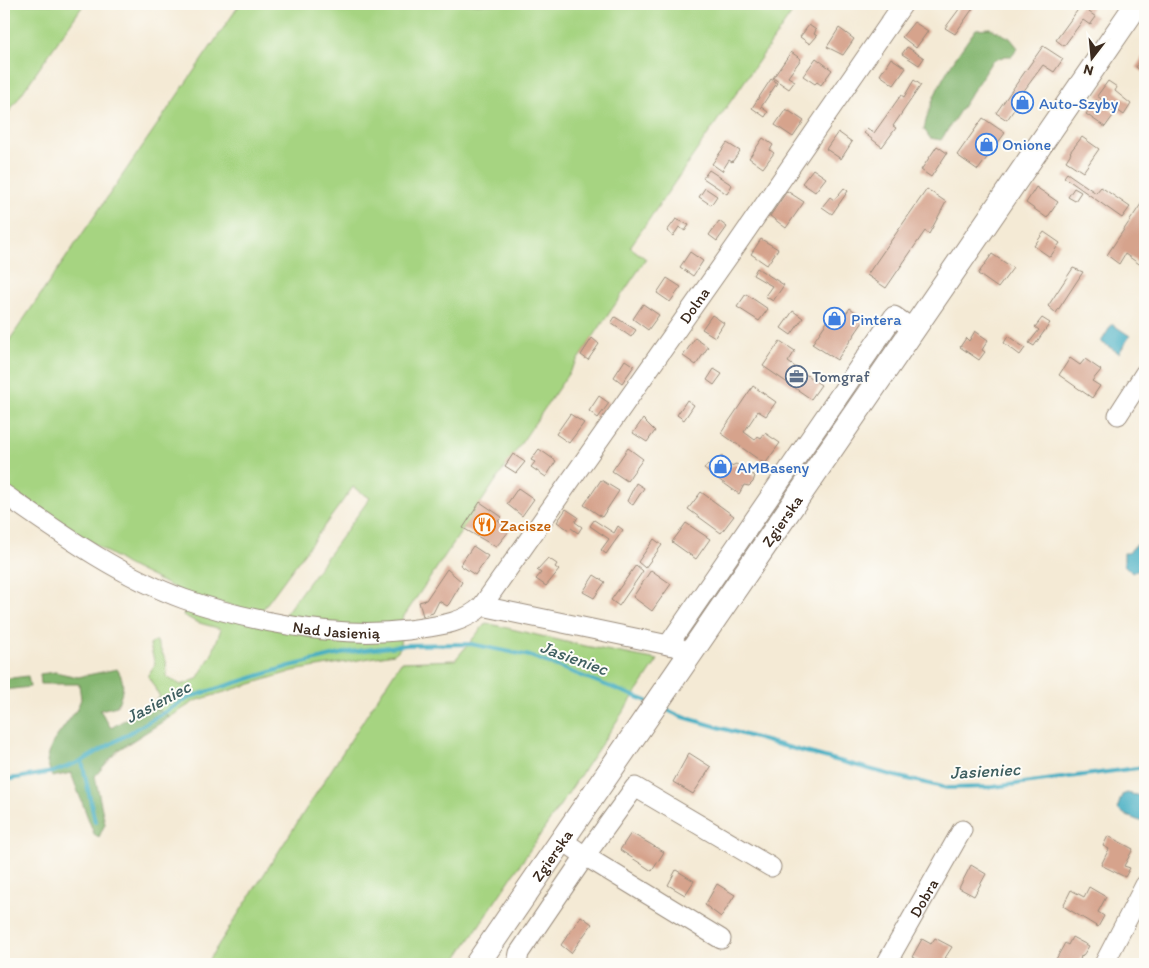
<svg xmlns="http://www.w3.org/2000/svg" width="1149" height="968" font-family="Itim,sans-serif">
	<style>
		.green { fill: #a6d481; stroke: #707f50 }
		.forest { fill: #84b66f; stroke: #607046 }
		.water { fill: #44aec2; stroke: #406c70 }
		.lines { fill: none; stroke-linecap: round; stroke-linejoin: round }
		.stream { stroke: #44aec2; stroke-width: 4 }
		.building { fill: #d6a38c }
		.minor-casing { stroke: #988a7a; stroke-width: 21 }
		.major-casing { stroke: #988a7a; stroke-width: 26 }
		.minor { stroke: #fff; stroke-width: 19 }
		.major { stroke: #fff; stroke-width: 24 }
		.labels { text-anchor: middle; dominant-baseline: central; stroke-width: 4; stroke-linejoin: round; paint-order: stroke }
		.shop-label { font-size: 16px; fill: #366cbe; stroke: #fdfcf7; text-anchor: start }
		.street-label { font-size: 16px; fill: #3b2a1e; stroke: #fdfcf7 }
		.service-label { font-size: 16px; fill: #4e5e75; stroke: #fdfcf7; text-anchor: start }
		.food-label { font-size: 16px; fill: #c56008; stroke: #fdfcf7; text-anchor: start }
		.water-label { font-size: 18px; font-style: italic; fill: #3f5f60; stroke: #fdfcf7 }
	</style>
	<rect width="100%" height="100%" fill="#fdfcf7"/>
	<filter id="ink" filterUnits="userSpaceOnUse"><feTurbulence type="fractalNoise" baseFrequency=".02" numOctaves="2"/><feDisplacementMap in="SourceGraphic" scale="10" xChannelSelector="R" yChannelSelector="G"/><feConvolveMatrix kernelMatrix="1 2 1 2 8 2 1 2 1" color-interpolation-filters="sRGB"/></filter>
	<filter id="wash" filterUnits="userSpaceOnUse"><feTurbulence type="fractalNoise" baseFrequency=".0096" numOctaves="4" result="noise"/><feDisplacementMap in="SourceGraphic" scale="20" xChannelSelector="R" yChannelSelector="G"/><feGaussianBlur stdDeviation="1.12" result="paint"/><feColorMatrix in="noise" values="0 0 0 0 0 0 0 0 0 0 0 0 0 0 0 0 0 1.4 0 .05"/><feComposite in="paint" operator="in"/></filter>
	<g filter="url(#wash)">
		<rect width="100%" height="100%" fill="#f4ead5"/>
		<path class="green" d="M4 4H84L4 119Z
			M240 4H798L630 247 646 259 400 622 356 628 283 617 370 498 353 487 260 613 187 594 128 565 4 488V348Z
			M187 606 401 637 399 650 394 654 293 671 195 701 170 717 156 708 143 709 160 697 148 676 155 664 150 645 156 640 166 661 167 677 181 685 197 679 212 654 221 629 196 622 183 615Z
			M486 623 575 644 658 660 453 964H206L401 662 455 660Z"/>
		<path class="forest" d="M990 28 1010 38 1018 48 1012 56H1005L992 61 941 140 930 138 924 129C933 88 952 62 976 29Z
			M117 669C126 682 123 692 117 706L100 710 111 728 143 709 156 708 170 717 118 750 95 776 105 824 99 837 94 834 71 773 52 777 47 761 49 753 53 742 77 709 81 699 79 684H41L40 674 55 672 78 677Z
			M28 676 30 687 4 690V679Z"/>
		<path class="water" d="M1112 324 1130 336 1119 353 1101 342Z
			M1145 533V559L1139 569 1132 573 1124 565V553H1129L1134 546 1141 543Z
			M1127 793 1145 797V823L1127 816 1117 809 1122 795Z"/>
		<g class="lines">
			<path class="stream" d="M663 708 680 716 776 744 895 776 947 788 993 787 1145 767
				M82 761 95 822
				M4 780 53 772 82 761 190 697 290 666 349 652 406 645 471 644 530 656 647 701"/>
		</g>
		<g id="blocks">
			<path class="building" d="M963 4H976L955 34 945 28Z
				M1082 4H1095L1089 12 1096 17 1090 25 1083 20 1064 46 1056 40Z
				M914 22 928 31 916 48 902 37Z
				M809 25 816 30 814 34 817 36 810 44 800 37Z
				M839 28 854 39 843 55 827 47Z
				M1043 46 1063 59 1054 72 1043 65 1017 100 1019 102 1007 120 996 113Z
				M907 47 924 58 919 65 902 54Z
				M791 52 801 59 788 77 795 81 789 89 773 78Z
				M1145 53V74L1136 67Z
				M816 58 832 70 821 85 817 82 815 84 803 76Z
				M891 58 906 68 894 85 880 75Z
				M771 79 777 83 761 107 768 112 765 117 752 108Z
				M914 80 921 85 893 126 896 128 882 147 864 133 867 128 874 133 901 95 904 97Z
				M1108 81 1117 87 1115 91 1131 104 1124 115 1097 96Z
				M1096 100 1115 113 1105 127 1086 114Z
				M786 109 804 121 793 137 775 125Z
				M983 118 1005 133 978 170 957 155Z
				M838 132 852 142 841 159 826 149Z
				M1082 137 1099 149 1083 172 1066 161 1071 153 1070 152Z
				M763 138 773 145 770 150 774 153 763 168 749 158Z
				M727 143 740 151 732 162 729 160 722 171 712 164Z
				M937 146 947 153 931 177 921 170Z
				M813 169 826 178 815 192 802 183Z
				M709 170 732 185 727 194 703 178Z
				M1067 173 1096 193 1101 187 1130 207 1122 218 1064 177Z
				M1036 187 1058 202 1047 218 1026 203Z
				M705 188 717 196 711 205 699 197Z
				M844 188 848 191 832 214 822 207 830 197 834 200Z
				M1074 188 1081 192 1075 201 1068 197Z
				M927 189 946 202 929 234 925 231 886 288 867 275Z
				M787 191 804 202 786 228 770 216Z
				M1145 198V268L1125 254 1119 264 1107 255Z
				M676 219 689 225 685 231 679 227 673 236 667 231Z
				M719 221 727 227 717 241 709 235Z
				M1044 232 1060 243 1050 257 1034 246Z
				M761 239 778 249 767 265 751 254Z
				M690 252 703 261 693 276 680 267Z
				M992 254 1013 268 998 288 978 274Z
				M757 268 784 285 773 301 765 296 772 286 753 275Z
				M1073 268 1083 272 1056 313 1048 306Z
				M667 278 681 287 670 302 657 293Z
				M746 294 768 309 759 321 737 307Z
				M643 304 659 315 648 330 633 319Z
				M850 308 865 319 837 360 812 344 835 310 844 316Z
				M793 311 803 318 791 335 781 328Z
				M712 315 724 323 715 337 702 329Z
				M615 317 636 330 631 337 611 323Z
				M1042 318 1050 323 1034 346 1029 343 1039 330 1035 327Z
				M975 331 988 340 982 350 985 352 979 360 960 347 966 338 969 341Z
				M1008 336 1025 348 1020 355 1004 343Z
				M592 338 599 344 588 360 581 355Z
				M695 338 708 347 696 365 683 356Z
				M780 341 795 351 788 362 821 385 811 399 763 366Z
				M1070 358 1080 365 1085 359 1101 370 1092 381 1100 386 1092 398 1059 375Z
				M625 360 634 366 622 383 614 377Z
				M714 369 722 374 714 385 707 380Z
				M753 386 776 402 766 416 758 411 744 432 755 440 758 436 761 438 765 433 780 443 765 464 721 433Z
				M599 396 609 403 598 418 589 411Z
				M687 400 694 405 684 420 677 415Z
				M570 414 584 423 569 443 556 434Z
				M643 419 655 431 647 442 633 433Z
				M628 448 643 459 627 481 612 471Z
				M539 449 556 461 546 477 531 467 535 462 531 460Z
				M513 454 525 462 516 473 505 466Z
				M722 456 729 467 736 464 755 476 753 482 749 486 744 485 739 494 704 469 708 464 711 466 715 464V461Z
				M601 480 619 491 602 517 584 505Z
				M636 483 644 488 633 505 627 501Z
				M518 488 534 499 522 516 507 504Z
				M701 492 734 516 721 533 688 509Z
				M480 502 502 517 498 521 510 530 496 547 463 528Z
				M566 509 578 517 575 522 582 527 578 533 571 528 569 530 557 522Z
				M594 520 614 533 618 526 623 530 606 554 601 550 609 539 590 526Z
				M686 523 710 539 696 559 672 542Z
				M654 539 662 545 645 568 638 562Z
				M473 546 488 556 475 575 460 565Z
				M548 558 557 564 555 567 559 570 546 586 536 579 541 573 537 570Z
				M636 565 643 571 619 606 611 600Z
				M447 569 462 582 449 604 447 606 439 601 433 613 423 616 419 602 426 600Z
				M651 570 671 584 652 611 633 597Z
				M594 575 605 582 594 598 583 592Z
				M689 753 711 767 693 794 673 782Z
				M631 833 664 852 652 871 620 850Z
				M1108 836 1133 849 1124 866 1130 868 1125 877 1101 865 1109 849 1103 846Z
				M971 865 986 874 974 896 959 888Z
				M676 870 694 881 685 895 668 885Z
				M717 884 735 895 721 917 705 905Z
				M1089 887 1106 897 1098 912 1104 916 1098 927 1063 906 1071 890 1084 897Z
				M581 916 592 924 571 953 561 945Z
				M1072 937 1089 946 1082 957 1081 956 1079 964H1060L1055 961 1065 943 1068 945Z
				M935 938 952 947 945 958 952 961 950 964H925L912 957 922 939 931 944Z"/>
		</g>
	</g>
	<g filter="url(#ink)">
		<use href="#blocks" fill-opacity="0" stroke="#988a7a" stroke-width="1"/>
		<g class="lines">
			<defs>
				<g id="minor">
					<path d="M1118 415 1145 373"/>
					<path id="s1" d="M4 494C60 533 118 575 184 599 218 611 252 619 287 625 327 632 367 635 408 630 434 626 462 625 482 606L678 647 688 655"/>
					<path id="s2" d="M482 606 735 247 903 4"/>
					<path d="M668 645 894 316 913 329"/>
					<path d="M562 840 585 856 635 787 771 867"/>
					<path d="M517 964 519 953 585 856 721 939"/>
					<path id="s3" d="M886 964 962 830"/>
					<path d="M1104 964 1145 885"/>
				</g>
				<g id="major">
					<path id="s4" d="M477 964 1137 4"/>
				</g>
			</defs>
			<use href="#minor" class="minor-casing"/>
			<use href="#major" class="major-casing"/>
			<use href="#minor" class="minor"/>
			<use href="#major" class="major"/>
		</g>
	</g>
	<defs>
		<symbol id="shop-ring" viewBox="-11 -11 22 22"><circle r="9.5" fill="#fdfcf7" stroke="#3f7fe0" stroke-width="1.5"/><path d="M-5-2.5h2.3a2.7 3.5 0 0 1 5.4 0H5L5.5 6h-11ZM-1.5-2.5h3a1.5 2.3 0 0 0-3 0Z" fill="#3f7fe0"/></symbol>
		<symbol id="office-ring" viewBox="-11 -11 22 22"><circle r="9.5" fill="#fdfcf7" stroke="#5c6f8a" stroke-width="1.5"/><path d="M-6-3h4V-5.5h4V-3h4V5H-6ZM-1-4.5V-3h2v-1.5ZM-6 0V1H6V0Z" fill="#5c6f8a"/></symbol>
		<symbol id="restaurant-ring" viewBox="-11 -11 22 22"><circle r="9.5" fill="#fdfcf7" stroke="#e8710a" stroke-width="1.5"/><path d="M-5-6h1v4h1v-4h1v4h1v-4h1v5L-1.5 .5V6h-2V.5L-5-1ZM5-6V6H3V1.5H1.5Q1.5-4 5-6Z" fill="#e8710a"/></symbol>
	</defs>
	<g fill-rule="evenodd">
		<use href="#shop-ring" x="1010" y="90" width="25" height="25"/>
		<use href="#shop-ring" x="974" y="132" width="25" height="25"/>
		<use href="#shop-ring" x="822" y="306" width="25" height="25"/>
		<use href="#office-ring" x="784" y="364" width="25" height="25"/>
		<use href="#shop-ring" x="708" y="454" width="25" height="25"/>
		<use href="#restaurant-ring" x="472" y="512" width="25" height="25"/>
	</g>
	<g class="labels">
		<g class="shop-label">
			<text x="1039" y="103">Auto-Szyby</text>
			<text x="1002" y="144">Onione</text>
			<text x="851" y="319">Pintera</text>
			<text x="737" y="467">AMBaseny</text>
		</g>
		<g class="street-label">
			<text stroke="none"><textPath href="#s2" startOffset="368">Dolna</textPath></text>
			<text stroke="none"><textPath href="#s4" startOffset="538">Zgierska</textPath></text>
			<text stroke="none"><textPath href="#s1" startOffset="365">Nad Jasienią</textPath></text>
			<text stroke="none"><textPath href="#s4" startOffset="132">Zgierska</textPath></text>
			<text stroke="none"><textPath href="#s3" startOffset="76">Dobra</textPath></text>
		</g>
		<g class="service-label">
			<text x="812" y="376">Tomgraf</text>
		</g>
		<g class="food-label">
			<text x="500" y="525">Zacisze</text>
		</g>
		<g class="water-label">
			<text transform="translate(574 658) rotate(20)">Jasieniec</text>
			<text transform="translate(158 702) rotate(-28)">Jasieniec</text>
			<text transform="translate(985 771) rotate(-3)">Jasieniec</text>
		</g>
	</g>
	<rect width="1149" height="968" fill="none" stroke="#fdfcf7" stroke-width="20"/>
	<g transform="translate(1092 58) rotate(196)" stroke="#fdfcf7" stroke-width="4" paint-order="stroke">
	<path d="M0-4L9 19L0 12L-9 19Z" fill="#3b2a1e"/>
	<text y="-8" font-size="14" font-weight="bold" text-anchor="middle" fill="#3b2a1e">N</text>
	</g>
</svg>
